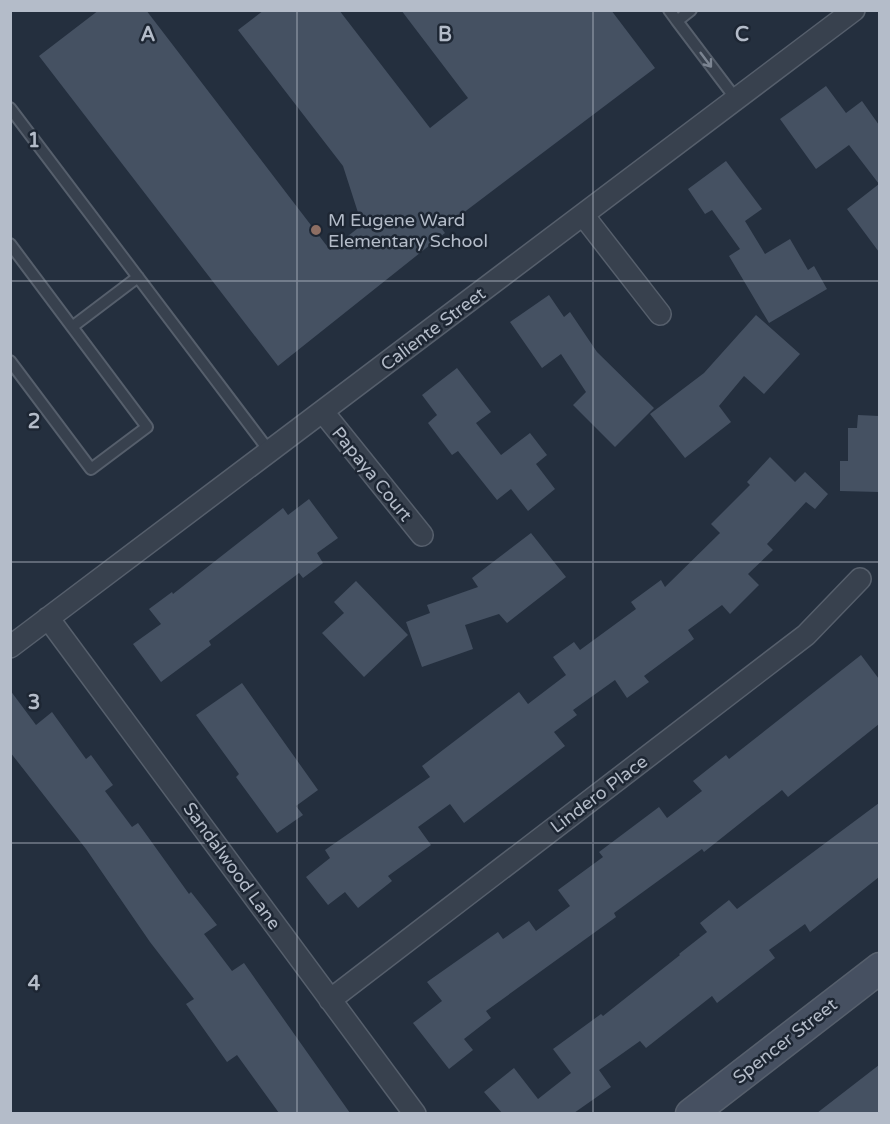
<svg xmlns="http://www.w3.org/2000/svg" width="890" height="1124" font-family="'Varela Round',sans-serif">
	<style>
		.building { fill: #455162 }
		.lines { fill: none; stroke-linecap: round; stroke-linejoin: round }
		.lane-casing { stroke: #565f6c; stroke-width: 14 }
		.street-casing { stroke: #565f6c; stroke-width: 24 }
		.secondary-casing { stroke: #565f6c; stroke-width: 33 }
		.lane { stroke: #38414e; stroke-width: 10 }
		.street { stroke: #38414e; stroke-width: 21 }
		.secondary { stroke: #465061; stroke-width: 30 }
		.oneway { stroke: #7c8592 }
		.grid { fill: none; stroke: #b4bcc9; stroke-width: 1.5; stroke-opacity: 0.55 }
		.education-dot { fill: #8d6e63; stroke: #1d2633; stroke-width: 2 }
		.labels { text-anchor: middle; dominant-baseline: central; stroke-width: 5; stroke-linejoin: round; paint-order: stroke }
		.poi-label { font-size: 18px; fill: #b4bcc9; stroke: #1d2633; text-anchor: start }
		.street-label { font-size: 18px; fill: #b4bcc9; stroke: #1d2633 }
		.grid-label { font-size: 20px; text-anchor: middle; font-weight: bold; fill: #b4bcc9; stroke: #1d2633; stroke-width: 5; stroke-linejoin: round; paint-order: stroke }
	</style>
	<rect width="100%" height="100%" fill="#242f3e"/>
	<path class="building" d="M99 10H146L330 250 362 225 343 166 238 30 264 10H339L430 128 468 98 401 10H611L655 68 442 229 445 233 278 366 39 56Z
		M826 86 846 113 862 101 879 125V252L847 209 879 184 849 145 816 169 780 119Z
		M726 161 762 209 745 221 765 254 790 239 808 270 814 266 827 289 769 323 729 256 740 249 712 210 705 214 688 189Z
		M549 295 564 317 570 312 597 352 654 408 615 447 573 405 586 392 561 354 542 368 510 322Z
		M756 315 800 354 764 394 744 376 719 406 731 422 685 458 650 414 704 373Z
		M457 368 491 412 476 423 501 455 530 433 547 455 536 464 555 489 528 511 511 489 497 500 458 451 452 455 428 423 437 415 422 395Z
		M858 415 879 416V492L840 491V461H848V428H857Z
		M770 457 795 482 805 472 828 494 815 509 806 502 767 544 773 550 748 574 759 585 730 614 722 605 688 630 694 639 644 676 649 682 627 698 615 680 573 710 577 715 554 732 565 746 464 823 450 804 418 827 431 845 388 876 392 881 358 908 345 892 328 905 306 877 330 858 325 850 430 777 422 766 519 692 528 704 566 675 553 657 574 642 580 650 636 609 631 602 661 580 665 587 720 533 711 524 750 485 747 482Z
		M309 499 338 538 317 553 323 563 303 578 299 573 209 641 211 645 161 682 133 644 161 624 149 609 172 592 173 594 283 508 288 515Z
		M531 533 566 577 507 623 499 614 465 625 473 649 422 667 406 622 430 613 427 605 478 587 472 578Z
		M356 581 408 635 364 677 322 633 344 613 334 602Z
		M861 655 879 679V724L788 797 782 790 704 852 702 849 614 913 616 917 486 1011 491 1018 464 1039 473 1050 449 1069 413 1023 442 1001 427 982 498 932 503 939 529 921 536 931 570 906 558 890 603 857 599 852 659 807 667 818 702 791 693 781 726 755 729 759Z
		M242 683 318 790 296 806 303 815 277 833 236 777 239 774 196 715Z
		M10 690 36 725 52 712 86 759 91 755 113 785 105 791 132 827 138 823 189 894 191 892 217 925 204 934 232 971 244 963 350 1113H279L237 1055 227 1062 186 1004 194 999 150 942 86 849 10 752Z
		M879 803V877L810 932 805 924 769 950 775 958 717 1003 712 996 646 1048 640 1041 599 1070 611 1087 574 1113H502L484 1092 514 1068 538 1099 571 1073 553 1049 601 1014 603 1016 680 955 679 954 707 932 700 923 729 900 737 909Z
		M879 1065V1113H817Z"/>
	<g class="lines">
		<defs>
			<path id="lane" d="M669 10 677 21 691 10
				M677 21 736 99
				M10 108 270 452
				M10 244 147 427 91 469 10 361
				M72 327 138 277"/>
			<path id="street" d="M583 215 660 314
				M323 412 422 535
				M48 618 415 1114
				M10 647 854 10
				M330 1000 806 635 860 579"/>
			<path id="secondary" d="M691 1114 880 968"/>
		</defs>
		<use href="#lane" class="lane-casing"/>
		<use href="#street" class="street-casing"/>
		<use href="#secondary" class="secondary-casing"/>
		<use href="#lane" class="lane"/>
		<use href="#street" class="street"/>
		<use href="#secondary" class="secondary"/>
	</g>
	<defs><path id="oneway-shaft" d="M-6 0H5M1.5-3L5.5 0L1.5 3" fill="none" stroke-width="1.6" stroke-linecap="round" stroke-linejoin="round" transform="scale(1.5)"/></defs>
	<use class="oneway" href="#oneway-shaft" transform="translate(706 60) rotate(53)"/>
	<path class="grid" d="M297 10V1114M593 10V1114M10 281H880M10 562H880M10 843H880"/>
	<circle class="education-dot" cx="316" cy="230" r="6"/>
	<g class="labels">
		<g class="poi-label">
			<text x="328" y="220">M Eugene Ward<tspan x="328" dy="21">Elementary School</tspan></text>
		</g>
		<g class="street-label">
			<text transform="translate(433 329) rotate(-37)">Caliente Street</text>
			<text transform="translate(372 474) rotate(51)">Papaya Court</text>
			<text transform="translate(599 794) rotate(-37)">Lindero Place</text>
			<text transform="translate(232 866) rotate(54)">Sandalwood Lane</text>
			<text transform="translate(785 1041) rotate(-38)">Spencer Street</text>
		</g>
	</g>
	<g class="grid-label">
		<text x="148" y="41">A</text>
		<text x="445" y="41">B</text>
		<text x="742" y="41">C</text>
		<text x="34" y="147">1</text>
		<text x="34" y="428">2</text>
		<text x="34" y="709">3</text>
		<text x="34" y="990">4</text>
	</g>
	<rect width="890" height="1124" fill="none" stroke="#b4bcc9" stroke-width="24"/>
</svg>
